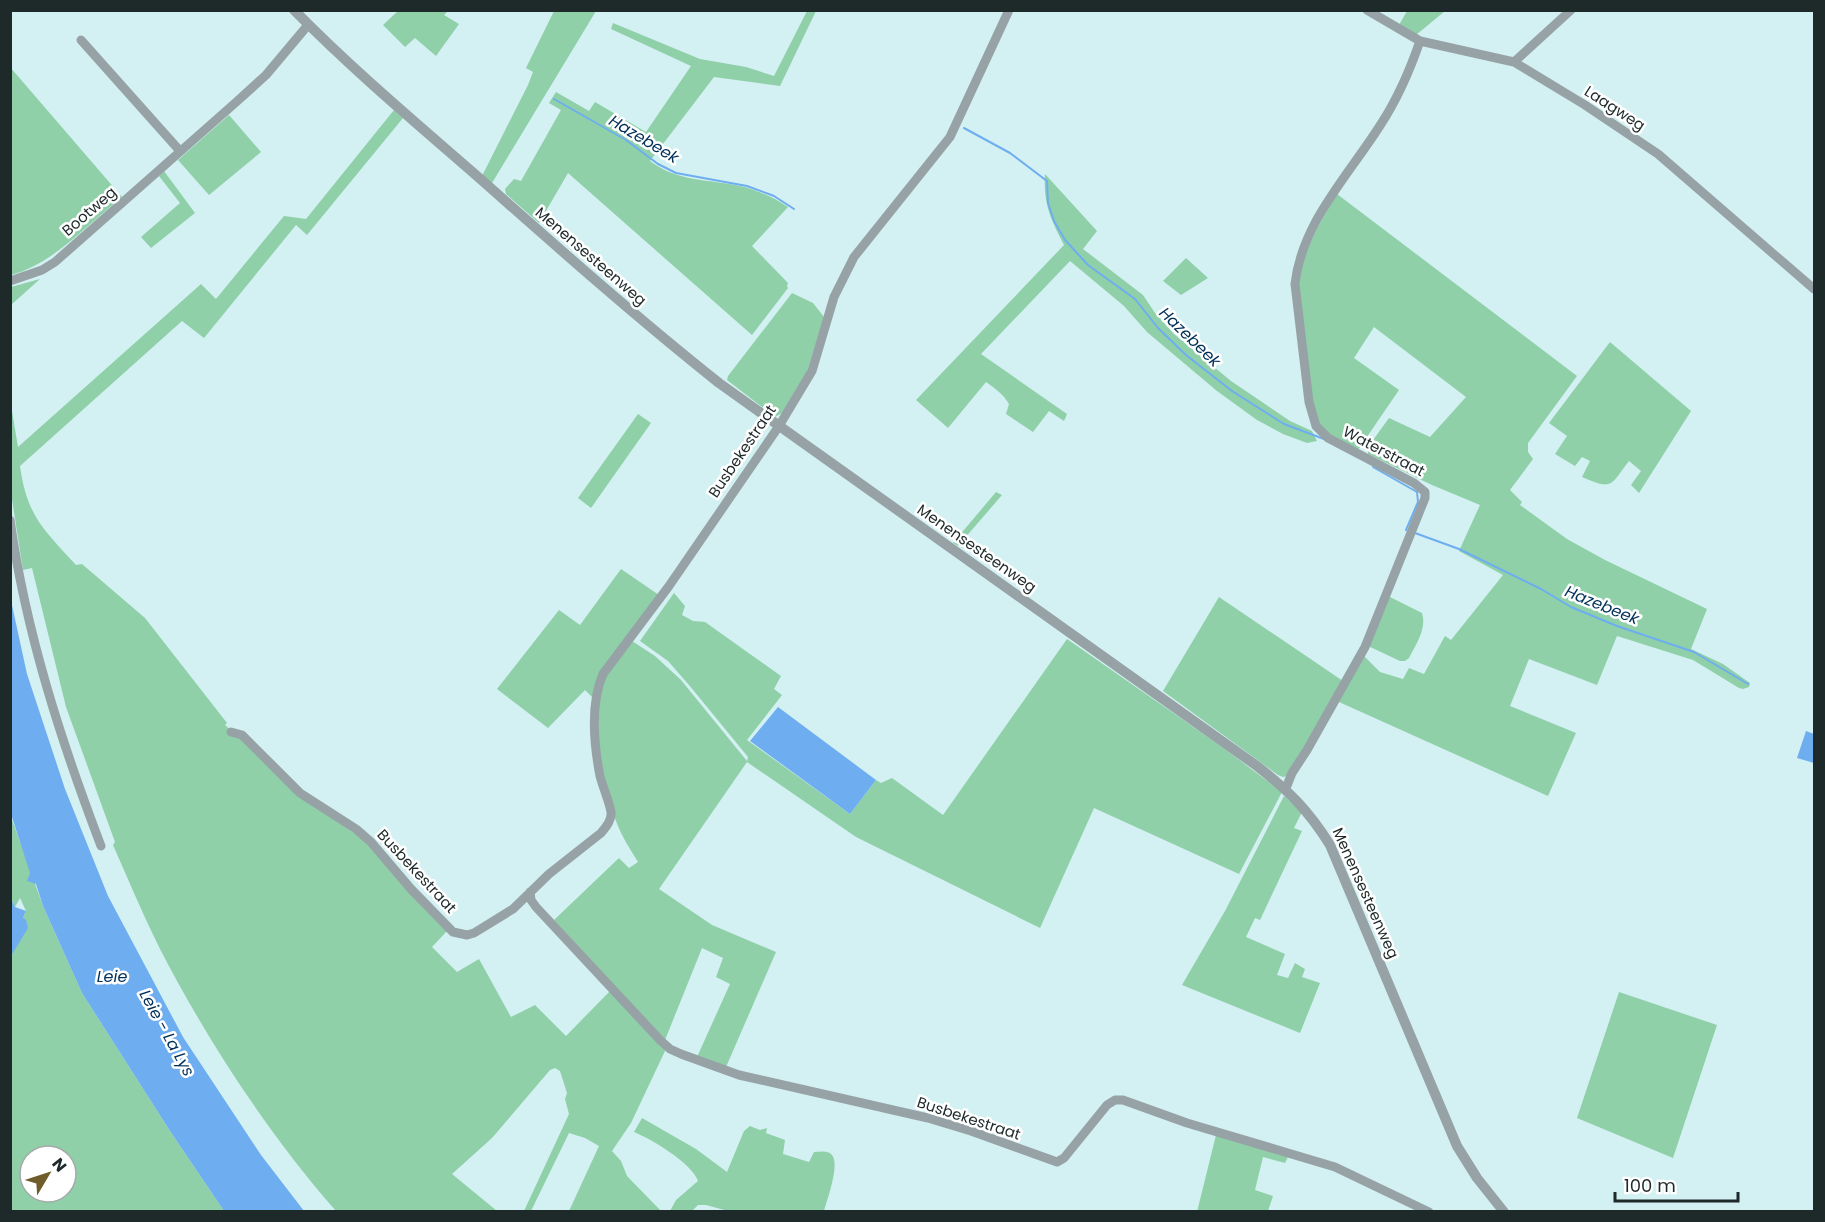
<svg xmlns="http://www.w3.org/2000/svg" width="1825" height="1222" font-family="Poppins,sans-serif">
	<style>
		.green { fill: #8fd0a9; fill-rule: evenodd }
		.water { fill: #6eaef0 }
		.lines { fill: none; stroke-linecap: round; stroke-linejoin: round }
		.stream { stroke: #6eaef0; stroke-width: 2 }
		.minor { stroke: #97a2a6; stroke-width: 9 }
		.tertiary { stroke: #97a2a6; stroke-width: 10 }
		.labels { text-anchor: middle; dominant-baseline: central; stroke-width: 5; stroke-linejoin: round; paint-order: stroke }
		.street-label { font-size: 15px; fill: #1e292a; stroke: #fff }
		.water-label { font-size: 16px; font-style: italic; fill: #003059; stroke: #fff }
	</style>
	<rect width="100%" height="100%" fill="#d3f0f2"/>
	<path class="green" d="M399 10 448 11 444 15 459 24 436 56 415 38 405 47 383 25Z
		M554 11H596L492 183 482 176 528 85 533 72 526 68Z
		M807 11H816L780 86 714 77 650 161C679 183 712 179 745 187 761 192 775 198 788 207L752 246 788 283 787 286 788 288 752 335 568 173 539 223 506 194 505 189 514 179 521 181 561 110 549 103 556 92 589 111 595 102 646 132 691 66 611 29 613 23 700 59 746 67 774 76Z
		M1407 11H1445L1416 35 1399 25Z
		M10 67 122 197C88 224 53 264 11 275Z
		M394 110 403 118 307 235 296 225 204 338 182 321 20 466C27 516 43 529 76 565L82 564 145 618 227 723 225 725 328 815 367 842 447 931 432 947 457 972 479 959 511 1017 535 1005 566 1036 611 990 664 1048 665 1051 631 1123 612 1151 621 1161 627 1176 661 1211H569L599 1146 585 1138 569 1133 531 1211H524L569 1114 565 1099 567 1093 560 1071 555 1068 550 1070 492 1138 452 1174 497 1211H336C269 1135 207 1040 160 949 143 915 128 879 113 845L115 842 66 707 32 568 23 570 11 493 10 399 18 447 201 284 216 299 284 216 306 219Z
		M229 115 261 152 209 195 178 160Z
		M164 171 195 213 151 248 141 237 180 203 159 176Z
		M1045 174 1097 231 1083 249 1143 295 1155 313 1174 334 1231 381 1290 421 1312 431 1317 441 1307 443 1283 434 1257 420 1217 391 1147 332 1124 306 1070 261 981 354 1067 414 1064 421 1049 411 1033 432 1006 414 1009 404C1003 394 996 389 986 382L948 428 916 400 1064 245C1051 220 1043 204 1045 174Z
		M1337 194 1577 376 1528 443V452L1533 459 1510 490 1522 502 1520 505 1567 539 1605 560 1707 609 1691 649 1723 664 1750 683 1749 687 1743 689 1739 688 1693 660 1617 636 1597 685 1529 659 1510 706 1576 733 1548 796 1339 702 1363 655 1380 672 1403 679 1409 668 1424 674 1445 636 1451 640 1503 575 1459 551 1480 505 1432 485 1368 454V447L1389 418 1430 437 1466 397 1374 327 1354 358 1399 390 1358 450 1335 440 1315 420 1297 293C1300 255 1318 226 1337 194Z
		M1186 258 1208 278 1181 295 1163 281Z
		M40 279 11 305V287Z
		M792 293 813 303 824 317 807 372 782 413 775 417 727 380 728 376Z
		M1610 342 1691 411 1639 493 1631 485 1641 471 1629 461C1610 485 1614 491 1582 477L1590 461 1582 457 1575 466 1555 454 1567 436 1549 423Z
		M638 414 651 423 591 508 578 498Z
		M996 492 1002 495 958 546 953 543Z
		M621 569 659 595 619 649 593 698 585 690 548 728 497 689 559 610 580 625Z
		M674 593 685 606 682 615 693 621 705 622 781 676 774 689 782 695 747 740 850 814 876 780 881 783 892 778 943 815 1067 639 1222 747 1282 792 1239 874 1094 808 1040 928 856 837 747 762 659 889 712 925 776 952 726 1067 697 1057 730 984 716 977 723 958 702 948 665 1040 554 920 619 858 629 868 638 862C630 849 621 835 616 821 605 790 588 707 604 679 611 665 623 653 632 641L655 656 681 680 747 761 748 757 689 685 668 661 640 641Z
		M1388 596 1422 613C1427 629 1416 644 1409 658L1405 661H1400L1368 646Z
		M1219 597 1343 681 1287 776 1283 777 1278 775 1163 691Z
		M1284 796 1302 812 1294 828 1302 831 1260 920 1255 918 1246 937 1285 954 1277 975 1288 978 1295 963 1305 969 1302 977 1320 983 1300 1033 1182 985 1225 911Z
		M10 814 43 906 82 993 170 1131 224 1211H13L10 1207 11 956 22 935 23 918 26 911 20 898 15 907 11 899ZM30 1156H66V1192H30Z
		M1619 992 1717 1025 1673 1158 1577 1118Z
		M642 1118 696 1149 727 1172 744 1131 750 1126 760 1130 767 1128 766 1133 785 1140 783 1154 809 1162 814 1152C820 1152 828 1150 832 1155 840 1165 827 1200 824 1211H728L706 1205H698L692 1211H670L676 1200 698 1181C692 1163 651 1139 634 1132Z
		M1216 1135 1288 1157 1285 1163 1263 1157 1255 1190 1273 1196 1268 1211 1197 1212Z"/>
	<path class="water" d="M10 596 27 674 65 789 108 896 183 1037 261 1155 304 1211H224L170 1131 82 993 43 906 36 884 27 881 30 873 11 814Z
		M778 707 876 780 850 814 750 741Z
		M1806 731 1814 734V763L1797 758Z
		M11 899 15 907 26 911 23 918 26 920 28 928 11 956Z"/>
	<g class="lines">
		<path class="stream" d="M554 99 626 140 658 164 676 173 747 186 774 196 794 209
			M964 128 1010 153 1047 181 1048 203 1054 221 1065 240 1088 265 1135 299 1158 328 1186 355 1232 391 1284 424 1324 439
			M1373 467 1417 492 1418 502 1406 530
			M1415 533 1459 549 1541 589 1571 607 1617 626 1694 652 1748 684"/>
		<path class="minor" d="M1367 10 1420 41 1514 62 1585 105 1658 154 1814 289
			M81 40 180 151
			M1514 62 1571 10
			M10 281 42 270 55 262 234 104 266 75 308 25
			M10 520C26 633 61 741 101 846
			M231 732 242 735 300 793 356 829 371 842 411 889 453 932 467 935 474 933 513 909 549 874 601 833C606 827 612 820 611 812 609 800 603 788 600 776 594 745 590 704 603 674L669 586 779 426 812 371 834 297 854 257 950 137 1009 10
			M1286 788 1292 773 1307 750 1365 647 1425 498V492L1414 483 1328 438 1316 426 1309 402 1295 284C1302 222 1349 175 1381 124 1398 98 1410 70 1420 41
			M530 892 531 900 536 907 660 1040 670 1049 681 1054 739 1075 928 1118 971 1131 1057 1162 1064 1158 1107 1105 1115 1100H1123L1187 1123 1335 1167 1429 1212"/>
		<path class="tertiary" d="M294 10C352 69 415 122 477 176 556 246 636 317 719 383L1257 766C1288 790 1309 811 1330 845L1457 1146 1477 1178 1504 1212"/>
	</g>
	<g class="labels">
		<g class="street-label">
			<text transform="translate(1615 108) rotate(33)">Laagweg</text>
			<text transform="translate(89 211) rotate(-41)">Bootweg</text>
			<text transform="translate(591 256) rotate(41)">Menensesteenweg</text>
			<text transform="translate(742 451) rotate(-56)">Busbekestraat</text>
			<text transform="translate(1384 451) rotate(28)">Waterstraat</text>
			<text transform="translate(977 548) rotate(35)">Menensesteenweg</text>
			<text transform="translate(417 871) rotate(47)">Busbekestraat</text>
			<text transform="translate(1366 893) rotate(66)">Menensesteenweg</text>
			<text transform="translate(969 1118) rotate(18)">Busbekestraat</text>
		</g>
		<g class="water-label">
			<text transform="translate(644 139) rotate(31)">Hazebeek</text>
			<text transform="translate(1190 337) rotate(44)">Hazebeek</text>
			<text transform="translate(1602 605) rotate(22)">Hazebeek</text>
			<text x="112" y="976">Leie</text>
			<text transform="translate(167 1033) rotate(61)">Leie - La Lys</text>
		</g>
	</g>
	<rect width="1825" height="1222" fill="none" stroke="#1e292a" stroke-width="24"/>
	<g transform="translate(48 1174) rotate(51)"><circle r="28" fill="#ffffff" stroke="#a5a9aa" stroke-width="1.5"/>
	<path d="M0-4.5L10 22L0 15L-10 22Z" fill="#705c2b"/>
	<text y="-9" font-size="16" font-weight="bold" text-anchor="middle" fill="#1e292a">N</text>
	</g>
	<path d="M1615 1192v9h123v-9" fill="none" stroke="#1e292a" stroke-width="3"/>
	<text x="1624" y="1192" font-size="18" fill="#1e292a" stroke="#ffffff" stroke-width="4.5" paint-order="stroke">100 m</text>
</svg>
